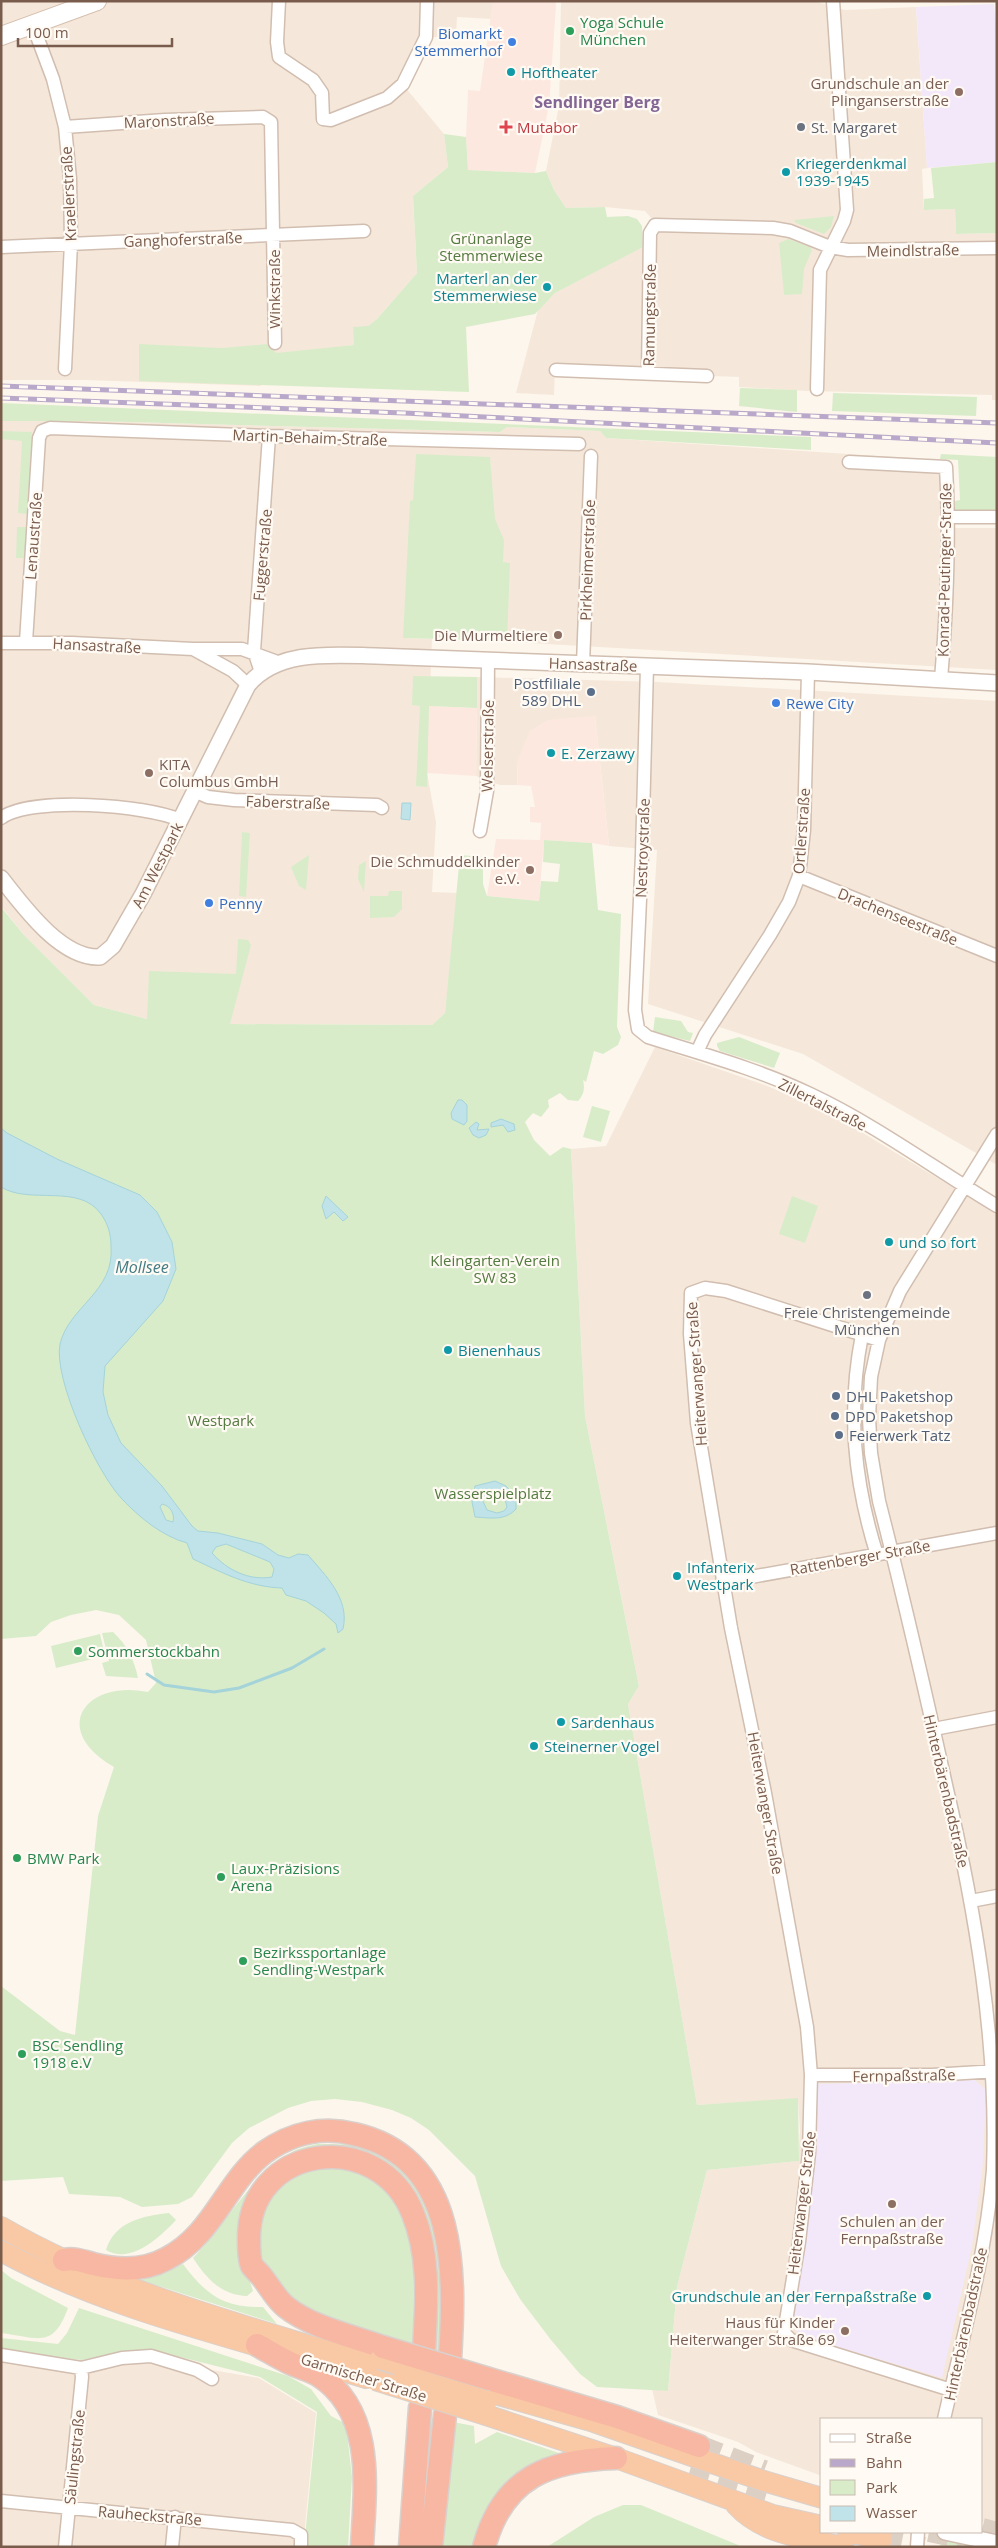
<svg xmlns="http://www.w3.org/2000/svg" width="998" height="2548" font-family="'Open Sans',sans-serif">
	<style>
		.residential { fill: #f5e8da }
		.commercial { fill: #fde8e0 }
		.education { fill: #f3e8fa }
		.green { fill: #d8ecc9 }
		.water { fill: #bfe3e8; stroke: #a5d3da; fill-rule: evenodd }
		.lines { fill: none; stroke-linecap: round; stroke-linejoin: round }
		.stream { stroke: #a5d3da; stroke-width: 3 }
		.trunk-tunnel { stroke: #dcd0c4; stroke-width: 20; stroke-dasharray: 20 10; stroke-linecap: butt }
		.motorway-tunnel { stroke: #dcd0c4; stroke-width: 22; stroke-dasharray: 22 11; stroke-linecap: butt }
		.minor-casing { stroke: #d1beb0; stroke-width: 15 }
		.tertiary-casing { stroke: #d1beb0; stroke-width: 18 }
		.secondary-casing { stroke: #d6c0b0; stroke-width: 20 }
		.trunk-casing { stroke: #dad1cd; stroke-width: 22 }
		.motorway-casing { stroke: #dad1cd; stroke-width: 25 }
		.minor { stroke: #fff; stroke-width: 12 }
		.tertiary { stroke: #fff; stroke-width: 15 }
		.secondary { stroke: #fff; stroke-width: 18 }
		.trunk { stroke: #f9c8a4; stroke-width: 20 }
		.motorway { stroke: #f7b7a3; stroke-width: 22 }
		.rail-casing { stroke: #b9a8c9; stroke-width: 5 }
		.rail { stroke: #fffaf3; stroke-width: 3; stroke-dasharray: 9; stroke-linecap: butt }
		.trunk-bridge-casing { stroke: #dad1cd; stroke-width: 22; stroke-linecap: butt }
		.motorway-bridge-casing { stroke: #dad1cd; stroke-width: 25; stroke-linecap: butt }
		.trunk-bridge { stroke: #f9c8a4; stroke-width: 20 }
		.motorway-bridge { stroke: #f7b7a3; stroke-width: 22 }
		.leisure-dot { fill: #2e9e5b; stroke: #fffaf3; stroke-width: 2 }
		.shop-dot { fill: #3f7fe0; stroke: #fffaf3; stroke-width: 2 }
		.culture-dot { fill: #0f9aa8; stroke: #fffaf3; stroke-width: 2 }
		.education-dot { fill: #8d6e63; stroke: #fffaf3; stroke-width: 2 }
		.health-dot { fill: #e0444e; stroke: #fffaf3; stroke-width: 2 }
		.worship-dot { fill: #6b7280; stroke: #fffaf3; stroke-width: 2 }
		.service-dot { fill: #5c6f8a; stroke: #fffaf3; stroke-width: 2 }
		.labels { text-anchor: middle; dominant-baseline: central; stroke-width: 4.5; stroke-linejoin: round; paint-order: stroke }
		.leisure-label { font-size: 15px; fill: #27864d; stroke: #fffaf3; text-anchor: start }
		.shop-label { font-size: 15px; fill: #366cbe; stroke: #fffaf3; text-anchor: start }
		.culture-label { font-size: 15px; fill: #0d838f; stroke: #fffaf3; text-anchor: start }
		.education-label { font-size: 15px; fill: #785e54; stroke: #fffaf3; text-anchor: end }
		.street-label { font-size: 15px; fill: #7a5c4d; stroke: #fffaf3 }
		.health-label { font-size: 15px; fill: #be3a42; stroke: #fffaf3; text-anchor: start }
		.worship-label { font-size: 15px; fill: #5b616d; stroke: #fffaf3; text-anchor: start }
		.park-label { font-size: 15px; fill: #537a41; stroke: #fffaf3 }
		.service-label { font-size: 15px; fill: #4e5e75; stroke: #fffaf3; text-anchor: start }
		.neighbourhood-label { font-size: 16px; font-weight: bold; fill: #846695; stroke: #fffaf3 }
		.water-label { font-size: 16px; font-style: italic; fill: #437c86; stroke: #fffaf3 }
	</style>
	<rect width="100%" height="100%" fill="#fdf6ec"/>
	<path class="residential" d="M1 1H493L492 19 457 17 456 37H429L405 87 444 134 448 167 413 196 417 273 377 319 368 326 355 345 330 348 260 386 84 380H1Z
		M561 1H814L845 10 916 7 927 168 922 169 924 210 955 209 956 234 997 233V400H992V395L807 391 739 387V377L555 370 554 395 516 393 538 310 555 293 652 241 653 220 645 211 605 207 566 208 554 190 546 171 559 106Z
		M1 421H91L500 432 507 427 600 431 606 438 952 461V528H997V670L496 641 490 457 407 638 432 639 427 773 436 822 432 892 458 893 445 1013 432 1025 230 1024 147 1019 94 1005 24 935 1 906Z
		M477 677 657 682 997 701V1165L803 1054 648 1004 657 850 609 846 595 716 518 760 517 785H500L476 776Z
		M655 1047 765 1085 816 1107 863 1133 997 1214V2525L982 2522V2419H822V2476L756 2452 738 2442 658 2415 652 2389 668 2391 677 2287 707 2170 798 2161 800 2131 798 2099 697 2105 628 1704 639 1686 585 1416 571 1149 606 1146Z
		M151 2351 182 2359 206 2369 259 2378 316 2413 303 2547H1V2352L82 2360 121 2353Z"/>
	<path class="commercial" d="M493 1H555L556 5 549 106 535 173 468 170 466 137 468 90 480 91Z
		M429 706 477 708 476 776 427 773Z
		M595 716 609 846 592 843 544 840 539 901 487 896 496 839 540 840 541 823 530 822V807H535L531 786 517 785 518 760 530 731 548 720Z"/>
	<path class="education" d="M994 4 997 38V162L927 168 916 7Z
		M975 2080 986 2090 983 2162 972 2246 942 2378 802 2336 790 2325 816 2084Z"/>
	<path class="green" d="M444 134 466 137 468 170 535 173 546 171 554 190 566 208 605 207 607 217 628 216 637 219 642 226 643 247 555 293 535 314 466 327 469 392 139 381V344L222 348 267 344 276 353 354 345 353 327 368 326 377 319 417 273 413 196 448 167Z
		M997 162V233L956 234 955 209 924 210V199L934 198 931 168Z
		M834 216 831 227 824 234 796 223 794 220Z
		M788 239 810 247 812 250 804 269 802 294 784 295 779 243Z
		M740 388 797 390V412L739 406Z
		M833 393 977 397 976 416 832 411Z
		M1 403 811 437V450L606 438 600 431 507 427 500 432 91 421H1Z
		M1 431 32 432 28 514 18 513 22 441 1 439Z
		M416 454 490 457 495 519 504 540 503 562 510 563 507 641 403 638 410 501 413 500Z
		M941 454 997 457V515L955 514V501L960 500 958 460 940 459Z
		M17 527H27L26 558H16Z
		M413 676 477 677V708L429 706 427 787 416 786 420 706 412 705Z
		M242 832 250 833 246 897 239 896Z
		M544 840 592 843 598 910 621 914 617 1027 621 1037 618 1045 603 1054 594 1051 586 1082 583 1080C585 1088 584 1095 578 1101L568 1100 560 1093 548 1100 549 1107 541 1117 533 1113 525 1122 534 1140 550 1156 563 1147 571 1149 585 1416 639 1686 628 1704 697 2105 798 2098 799 2161 707 2170 677 2287 668 2391 597 2387 580 2374 551 2340 520 2299 501 2266 475 2176 429 2130 411 2118 392 2110 362 2102 335 2099 311 2101 288 2108 249 2128 232 2143 192 2197 178 2204 142 2207 120 2197 69 2194 63 2177 1 2181V1986L60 2031 75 2035 98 1816 114 1767C49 1730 85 1679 148 1692L156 1683 146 1640 119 1615 96 1610 71 1615 51 1622 36 1636 1 1639V907L24 935 94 1005 147 1019 149 971 236 974 238 939 248 940 251 945 230 1024 432 1025 445 1013 460 855 483 857V884L487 896 539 901 541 881 558 882 560 864 543 862Z
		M309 855 306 890 299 886 291 867Z
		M366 861 364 892 358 879 359 865Z
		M389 891H402V909L394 917 370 918V896H388Z
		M655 1017 681 1021 688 1032 693 1033 690 1041 653 1032Z
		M739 1037 780 1053 774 1068 720 1051 717 1046V1043Z
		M592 1106 610 1111 601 1142 583 1137Z
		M792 1196 818 1206 805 1243 779 1234Z
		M113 1632C127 1645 134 1659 138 1678L106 1676 102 1663 109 1661 102 1633Z
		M100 1634 105 1656 56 1668 51 1646Z
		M317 2144C336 2144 356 2143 374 2151 451 2186 442 2286 439 2355L432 2353 434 2279 374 2160 273 2172 244 2263 253 2291 247 2296C221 2295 207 2279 193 2258 227 2224 249 2176 292 2152 299 2148 309 2146 317 2144Z
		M330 2164 362 2170 385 2183 403 2208 414 2241 413 2348 316 2317 279 2292 262 2272 257 2244 261 2216 277 2191 299 2173Z
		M169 2213 176 2220C160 2237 131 2265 106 2250 115 2221 143 2216 169 2213Z
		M183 2264C206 2295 224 2308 263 2307L277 2324 140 2280 163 2274Z
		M1 2270 11 2278 68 2308C53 2349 39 2338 1 2333Z
		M79 2308 288 2376 311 2389 331 2416 346 2424 352 2477 348 2547H304L317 2412 260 2377 152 2350 121 2352 82 2360 1 2351V2338L58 2344 67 2333Z
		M453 2422 474 2426 475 2444 497 2432 559 2453 515 2477 474 2547H442Z
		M623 2505H641L743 2547H547L594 2517Z
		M941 2535 995 2547H940Z"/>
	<path class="water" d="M402 803H411L410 820 401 819Z
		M458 1100H462L467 1105V1121L464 1125 452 1119 451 1113Z
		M501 1119 514 1124 515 1130 508 1132 503 1125 491 1127V1123Z
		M476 1122 479 1124 477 1130 489 1129 486 1135 479 1138 473 1135 469 1128Z
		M1 1128 7 1133 57 1159 140 1195 157 1212 172 1242 176 1269 163 1301 105 1366 103 1392 108 1415 121 1443 162 1486 192 1526 198 1531 218 1533 262 1544 278 1555 289 1558 298 1554 308 1555C326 1576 350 1599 343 1629L338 1633 336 1624 324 1613 306 1601 286 1595 282 1588C249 1587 223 1573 193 1559L187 1543C162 1536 140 1518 122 1499 97 1473 53 1379 60 1344 69 1306 115 1292 111 1246 111 1234 108 1224 101 1214 79 1183 30 1205 1 1187ZM162 1504C170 1506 175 1513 173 1522L166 1520 160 1507ZM226 1544 270 1562 274 1569 272 1577C249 1581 227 1570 212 1553L216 1547Z
		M326 1196 348 1217 343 1221 334 1212 326 1219 322 1206Z
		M495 1481 506 1486 516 1497V1509C505 1521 491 1518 475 1517L472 1502 475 1486ZM488 1494C498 1495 505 1495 507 1507L504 1511 497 1513 487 1510 482 1499Z"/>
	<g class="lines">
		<path class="stream" d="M147 1674 164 1685 214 1692 239 1688 292 1668 324 1649"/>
		<path class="trunk-tunnel" d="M690 2470 774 2494
			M929 2532 963 2539
			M882 2539 924 2547"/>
		<path class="motorway-tunnel" d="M699 2446 764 2471
			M982 2529 997 2533"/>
		<defs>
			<path id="minor" d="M279 1 277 42 279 57 313 80 322 93 323 119 331 120 387 98 403 84 426 37 427 1
				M32 23 53 79 65 127 70 179 71 243 65 369
				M65 127 165 120 263 117 271 122 275 343
				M1 247 364 231
				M556 370 707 376
				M648 373 650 233 655 225 773 228 790 231 830 247 848 250 997 248
				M817 389 820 270 844 221 847 210 833 1
				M849 462 946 467C950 538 947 608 941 679
				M949 517H997
				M26 642 39 438 42 431 50 428 269 436 579 444
				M1 643H72L193 649H242L280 663
				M193 649 233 671 248 685
				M583 664 591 456
				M647 666 642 855 635 1010 638 1029 648 1037C702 1054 758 1069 810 1094 876 1125 935 1169 997 1206
				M261 672 254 651 269 436
				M194 791 208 797 234 800 377 805 382 808
				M1 818C32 796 146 805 180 820
				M480 831 487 791 488 660
				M799 876 997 956
				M697 1052 705 1035 770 935 789 902 799 876 804 830 808 672
				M862 1335C847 1411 854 1482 877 1555
				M879 1340 726 1291 705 1288 691 1293 690 1334 697 1423 731 1628 765 1793 807 2027 811 2075 809 2153 799 2242 784 2333 791 2340 951 2390
				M723 1582 997 1533
				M934 1729 997 1717
				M971 1901 997 1896
				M811 2075H932L997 2071
				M1 2355 81 2368 122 2358 151 2356 197 2370 212 2379
				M944 2419C963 2337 986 2255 993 2170 998 2041 975 1910 946 1785 925 1690 903 1595 879 1501L871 1453 869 1418 871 1377 879 1340 900 1291 997 1134
				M1 2501 292 2530 301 2535V2547
				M65 2547 82 2377 81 2368
				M172 2547 175 2517
				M917 2547 918 2532"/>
			<path id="tertiary" d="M1 878C23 906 61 959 100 957L113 946 143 894 248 685C278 649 333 655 376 656L808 672 997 683
				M945 2532 997 2543"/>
			<path id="secondary" d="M1 36 97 1"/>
			<path id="trunk" d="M1 2227C118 2295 251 2326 378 2367
				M1 2251C115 2313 243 2339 366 2378
				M488 2392 594 2422 764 2481 822 2498
				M486 2415 616 2458 773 2515 822 2526
				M736 2505C763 2535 806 2538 843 2547
				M848 2532 882 2539"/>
			<path id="motorway" d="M64 2260C75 2258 82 2261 93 2264 117 2270 144 2271 166 2259 214 2235 226 2181 265 2152 292 2133 323 2126 354 2134 460 2158 455 2275 450 2360
				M257 2345C268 2351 279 2358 290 2363 300 2368 310 2370 318 2375 376 2411 365 2489 362 2547
				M383 2347C352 2336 311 2327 286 2307 276 2299 270 2287 262 2277 260 2274 255 2270 252 2266 249 2260 249 2247 249 2240 247 2144 379 2126 413 2214 431 2258 426 2307 424 2352
				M489 2379 617 2417 699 2446
				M410 2547 420 2408
				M431 2547 445 2415
				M484 2547C503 2476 550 2460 616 2458"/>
		</defs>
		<use href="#minor" class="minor-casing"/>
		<use href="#tertiary" class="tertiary-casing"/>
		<use href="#secondary" class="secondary-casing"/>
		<use href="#trunk" class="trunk-casing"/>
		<use href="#motorway" class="motorway-casing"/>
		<use href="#minor" class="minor"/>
		<use href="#tertiary" class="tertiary"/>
		<use href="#secondary" class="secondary"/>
		<use href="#trunk" class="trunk"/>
		<use href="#motorway" class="motorway"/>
		<defs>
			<path id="rail" d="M1 386 997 423
				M1 398 404 413 997 443"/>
		</defs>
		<use href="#rail" class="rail-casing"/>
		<use href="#rail" class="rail"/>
		<defs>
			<path id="trunk-bridge" d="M380 2359 419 2371
				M403 2375 487 2401
				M375 2380 486 2415"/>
			<path id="motorway-bridge" d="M383 2347 489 2379"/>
		</defs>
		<use href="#trunk-bridge" class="trunk-bridge-casing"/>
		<use href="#motorway-bridge" class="motorway-bridge-casing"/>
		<use href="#trunk-bridge" class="trunk-bridge"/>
		<use href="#motorway-bridge" class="motorway-bridge"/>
	</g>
	<g class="leisure-dot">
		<circle cx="570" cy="31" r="5"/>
		<circle cx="78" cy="1651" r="5"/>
		<circle cx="17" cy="1858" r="5"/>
		<circle cx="221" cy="1877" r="5"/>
		<circle cx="243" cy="1961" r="5"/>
		<circle cx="22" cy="2054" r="5"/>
	</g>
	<g class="shop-dot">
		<circle cx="512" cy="42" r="5"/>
		<circle cx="776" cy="703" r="5"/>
		<circle cx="209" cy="903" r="5"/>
	</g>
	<g class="culture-dot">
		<circle cx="511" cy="72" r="5"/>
		<circle cx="786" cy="172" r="5"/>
		<circle cx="547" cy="287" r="5"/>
		<circle cx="551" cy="753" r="5"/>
		<circle cx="889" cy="1242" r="5"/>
		<circle cx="448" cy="1350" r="5"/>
		<circle cx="677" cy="1576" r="5"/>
		<circle cx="561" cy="1722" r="5"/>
		<circle cx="534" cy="1746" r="5"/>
		<circle cx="927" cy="2296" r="5"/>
	</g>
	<g class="education-dot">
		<circle cx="959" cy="92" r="5"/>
		<circle cx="558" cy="635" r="5"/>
		<circle cx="149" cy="773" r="5"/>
		<circle cx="530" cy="870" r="5"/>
		<circle cx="892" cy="2204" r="5"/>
		<circle cx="845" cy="2331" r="5"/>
	</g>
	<path class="health-dot" d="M503.5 119.5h5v5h5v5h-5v5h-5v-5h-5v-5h5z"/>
	<g class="worship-dot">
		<circle cx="801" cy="127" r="5"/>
		<circle cx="867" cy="1295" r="5"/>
	</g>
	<g class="service-dot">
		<circle cx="591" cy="692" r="5"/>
		<circle cx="836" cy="1396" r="5"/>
		<circle cx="835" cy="1416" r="5"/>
		<circle cx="839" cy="1435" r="5"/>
	</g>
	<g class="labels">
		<g class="leisure-label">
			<text x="580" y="22">Yoga Schule<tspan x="580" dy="17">München</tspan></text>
			<text x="88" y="1651">Sommerstockbahn</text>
			<text x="27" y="1858">BMW Park</text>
			<text x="231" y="1868">Laux-Präzisions<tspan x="231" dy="17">Arena</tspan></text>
			<text x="253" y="1952">Bezirkssportanlage<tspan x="253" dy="17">Sendling-Westpark</tspan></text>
			<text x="32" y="2045">BSC Sendling<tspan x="32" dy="17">1918 e.V</tspan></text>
		</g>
		<g class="shop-label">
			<text x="502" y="33" text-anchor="end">Biomarkt<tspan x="502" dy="17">Stemmerhof</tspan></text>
			<text x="786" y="703">Rewe City</text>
			<text x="219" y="903">Penny</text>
		</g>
		<g class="culture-label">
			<text x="521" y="72">Hoftheater</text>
			<text x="796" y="163">Kriegerdenkmal<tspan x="796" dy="17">1939-1945</tspan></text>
			<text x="537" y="278" text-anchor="end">Marterl an der<tspan x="537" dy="17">Stemmerwiese</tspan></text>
			<text x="561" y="753">E. Zerzawy</text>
			<text x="899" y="1242">und so fort</text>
			<text x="458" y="1350">Bienenhaus</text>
			<text x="687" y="1567">Infanterix<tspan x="687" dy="17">Westpark</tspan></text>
			<text x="571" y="1722">Sardenhaus</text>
			<text x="544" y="1746">Steinerner Vogel</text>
			<text x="917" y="2296" text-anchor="end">Grundschule an der Fernpaßstraße</text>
		</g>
		<g class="education-label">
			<text x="949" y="83">Grundschule an der<tspan x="949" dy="17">Plinganserstraße</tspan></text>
			<text x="548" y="635">Die Murmeltiere</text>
			<text x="159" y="764" text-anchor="start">KITA<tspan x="159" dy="17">Columbus GmbH</tspan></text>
			<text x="520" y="861">Die Schmuddelkinder<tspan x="520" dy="17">e.V.</tspan></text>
			<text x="892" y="2221" text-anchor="middle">Schulen an der<tspan x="892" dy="17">Fernpaßstraße</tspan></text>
			<text x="835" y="2322">Haus für Kinder<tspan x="835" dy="17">Heiterwanger Straße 69</tspan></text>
		</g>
		<g class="street-label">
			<text transform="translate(169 120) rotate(-3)">Maronstraße</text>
			<text transform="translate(68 194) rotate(-93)">Kraelerstraße</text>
			<text transform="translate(183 239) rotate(-2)">Ganghoferstraße</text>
			<text transform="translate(913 250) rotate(-1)">Meindlstraße</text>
			<text transform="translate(274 289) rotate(-90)">Winkstraße</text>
			<text transform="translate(649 315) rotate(-89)">Ramungstraße</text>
			<text transform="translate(310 437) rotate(2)">Martin-Behaim-Straße</text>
			<text transform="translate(33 536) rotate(-86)">Lenaustraße</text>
			<text transform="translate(262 555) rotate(-85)">Fuggerstraße</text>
			<text transform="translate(587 560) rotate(-88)">Pirkheimerstraße</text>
			<text transform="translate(944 570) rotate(-89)">Konrad-Peutinger-Straße</text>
			<text transform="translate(97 645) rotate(3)">Hansastraße</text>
			<text transform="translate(593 664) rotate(2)">Hansastraße</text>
			<text transform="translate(487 746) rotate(-89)">Welserstraße</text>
			<text transform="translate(288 802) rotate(2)">Faberstraße</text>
			<text transform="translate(801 831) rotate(-86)">Ortlerstraße</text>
			<text transform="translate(642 848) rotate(-88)">Nestroystraße</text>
			<text transform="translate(157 865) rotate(-63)">Am Westpark</text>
			<text transform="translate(898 916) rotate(22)">Drachenseestraße</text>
			<text transform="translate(823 1104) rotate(27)">Zillertalstraße</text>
			<text transform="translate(696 1374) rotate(-94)">Heiterwanger Straße</text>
			<text transform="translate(860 1557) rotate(-10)">Rattenberger Straße</text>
			<text transform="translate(947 1791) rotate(77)">Hinterbärenbadstraße</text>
			<text transform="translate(766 1803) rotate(80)">Heiterwanger Straße</text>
			<text transform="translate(904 2075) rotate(-1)">Fernpaßstraße</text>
			<text transform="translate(801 2203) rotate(-83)">Heiterwanger Straße</text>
			<text transform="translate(965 2324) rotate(-78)">Hinterbärenbadstraße</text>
			<text transform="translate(364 2377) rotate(17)">Garmischer Straße</text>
			<text transform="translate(74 2457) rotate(-84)">Säulingstraße</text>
			<text transform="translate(150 2515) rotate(5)">Rauheckstraße</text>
		</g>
		<g class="health-label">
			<text x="517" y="127">Mutabor</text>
		</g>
		<g class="worship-label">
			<text x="811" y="127">St. Margaret</text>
			<text x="867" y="1312" text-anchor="middle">Freie Christengemeinde<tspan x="867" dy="17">München</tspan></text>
		</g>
		<g class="park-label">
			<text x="491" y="238">Grünanlage<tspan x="491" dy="17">Stemmerwiese</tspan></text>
			<text x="495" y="1260">Kleingarten-Verein<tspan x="495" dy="17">SW 83</tspan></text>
			<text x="221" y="1420">Westpark</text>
			<text x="493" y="1493">Wasserspielplatz</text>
		</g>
		<g class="service-label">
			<text x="581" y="683" text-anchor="end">Postfiliale<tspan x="581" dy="17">589 DHL</tspan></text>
			<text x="846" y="1396">DHL Paketshop</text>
			<text x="845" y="1416">DPD Paketshop</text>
			<text x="849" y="1435">Feierwerk Tatz</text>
		</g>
		<g class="neighbourhood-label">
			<text x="597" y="102">Sendlinger Berg</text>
		</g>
		<g class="water-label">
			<text x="142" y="1267">Mollsee</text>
		</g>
	</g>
	<rect width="998" height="2548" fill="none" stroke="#7a5c4d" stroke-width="5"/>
	<rect x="820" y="2418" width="162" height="115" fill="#fffaf3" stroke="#cabbb1"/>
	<rect x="830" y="2434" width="25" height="8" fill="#ffffff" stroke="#cabbb1"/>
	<text x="866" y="2443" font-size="15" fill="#7a5c4d">Straße</text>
	<rect x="830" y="2459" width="25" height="8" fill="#b9a8c9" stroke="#cabbb1"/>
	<text x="866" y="2468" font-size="15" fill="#7a5c4d">Bahn</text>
	<rect x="830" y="2480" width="25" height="15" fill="#d8ecc9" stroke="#cabbb1"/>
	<text x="866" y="2493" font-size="15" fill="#7a5c4d">Park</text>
	<rect x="830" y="2506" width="25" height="15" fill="#bfe3e8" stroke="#cabbb1"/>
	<text x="866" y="2518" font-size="15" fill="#7a5c4d">Wasser</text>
	<path d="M18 38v8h154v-8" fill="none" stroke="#7a5c4d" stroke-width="2.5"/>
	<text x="25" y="38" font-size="15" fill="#7a5c4d" stroke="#fffaf3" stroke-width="4" paint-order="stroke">100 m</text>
</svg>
